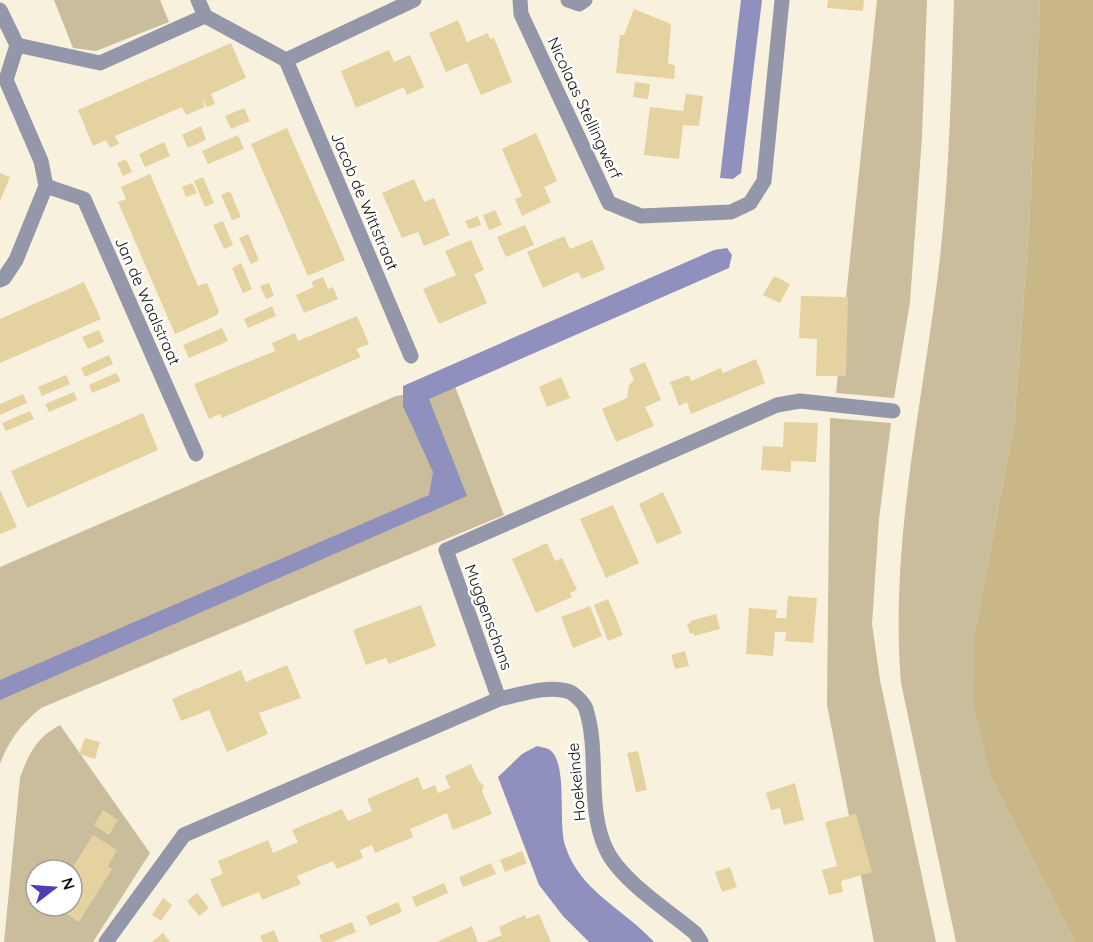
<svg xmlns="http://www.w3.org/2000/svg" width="1093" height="942" font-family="Quicksand,sans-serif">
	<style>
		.green { fill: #c9bd9c; fill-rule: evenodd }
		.forest { fill: #c9b787 }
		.water { fill: #8f90be }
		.building { fill: #e4d2a1 }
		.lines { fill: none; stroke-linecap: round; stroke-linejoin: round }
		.minor { stroke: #9496aa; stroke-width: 15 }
		.labels { text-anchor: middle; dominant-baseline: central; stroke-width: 5; stroke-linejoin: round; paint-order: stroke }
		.street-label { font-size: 16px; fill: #13110b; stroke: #fff }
	</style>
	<rect width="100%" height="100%" fill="#f8f1de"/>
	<path class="green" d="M54 0H160L169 22 96 51 73 48Z
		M877 0H927L922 137 910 302 894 398 836 393Z
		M954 0H1040L1029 226 1014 425 975 631 991 778 1075 942H956L901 683C890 552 919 420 936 290 949 194 951 97 954 0Z
		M453 381 504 515 41 708C21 724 9 740 0 764V567L396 396 431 390Z
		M830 418 891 423 879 519 872 624 880 680 936 942H874L827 705Z
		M60 725 150 853 93 942H4L20 778C28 754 37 737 60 725ZM36 870H72V906H36Z"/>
	<path class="forest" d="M1040 0H1093V942H1075L991 778 973 699 975 631 1014 425 1029 226Z"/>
	<path class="water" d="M741 0H762L741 173 733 179 720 178Z
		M727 248 732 255 729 268 429 399 467 496 0 700V680L429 495 433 472 403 406V386L714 250Z
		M537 746C541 747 547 748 550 750 568 763 558 823 565 845 579 891 623 908 654 942H589L563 916 539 885 498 777 522 754Z"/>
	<path class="building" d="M828 0H864L863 11 827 8Z
		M634 9 671 24 668 64 675 65 674 79 616 73 620 35H624Z
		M458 20 467 42 488 33 490 39 494 38 512 82 481 95 467 63 446 72 429 33Z
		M231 43 246 78 211 94 215 104 207 107 201 98 205 107 186 115 182 107 115 136 119 144 110 148 106 140 93 146 78 110Z
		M389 50 394 62 410 55 424 87 407 95 404 87 356 108 341 71Z
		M635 82 650 84 648 99 633 97Z
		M686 94 703 96 699 126 683 125 679 159 644 155 650 107 683 111Z
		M244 108 250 121 231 129 225 116Z
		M201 126 206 140 188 148 182 135Z
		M287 128 345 260 308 276 251 144Z
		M536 133 557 181 544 187 551 202 522 216 515 199 522 196 502 149Z
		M238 135 244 149 208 164 202 151Z
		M164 142 170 156 145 167 139 154Z
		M126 159 132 172 123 176 117 163Z
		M0 173 10 177 0 201Z
		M150 174 198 286 207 283 219 311 217 315 175 334 118 202 126 199 121 187Z
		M203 177 214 203 205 207 194 181Z
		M414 179 424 202 434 198 450 235 424 246 418 232 402 238 382 193Z
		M192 183 197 193 186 197 182 187Z
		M230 191 241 217 232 220 221 195Z
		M495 210 502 225 489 230 483 215Z
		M478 216 481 225 469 229 465 221Z
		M223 221 233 245 224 249 213 225Z
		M525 225 534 245 506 257 497 237Z
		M248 234 259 260 251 264 239 238Z
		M564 236 570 249 592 240 605 269 582 279 578 272 543 288 527 252Z
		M471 240 484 270 474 274 487 303 439 324 423 289 456 275 445 251Z
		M241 263 252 289 243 293 232 268Z
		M774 276 790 284 780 303 763 295Z
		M323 277 328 289 333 287 338 299 304 313 296 295 314 287 311 282Z
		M84 282 101 319 0 363V319Z
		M269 283 274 296 266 299 260 286Z
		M801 296 848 297 846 376H816L817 339 799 338Z
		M272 306 276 316 248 328 244 319Z
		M357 316 369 344 356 349 361 357 222 418 220 414 209 419 194 384 275 351 272 343 295 333 298 341Z
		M222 328 228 341 189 358 183 345Z
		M99 330 104 342 88 349 82 337Z
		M109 355 113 364 85 377 81 368Z
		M756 359 765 383 691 414 687 402 679 406 670 382 689 375 691 381 721 368 723 373Z
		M645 362 661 400 645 407 654 426 616 442 602 409 627 398 629 385 634 380 629 369Z
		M116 373 121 381 92 393 89 385Z
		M66 375 70 384 42 396 38 387Z
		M561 377 570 398 547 407 539 387Z
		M74 392 77 400 49 412 45 404Z
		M23 394 27 403 0 415V404Z
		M30 411 34 419 6 431 2 423Z
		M143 413 158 450 27 508 11 471Z
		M784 422 818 423 816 462 791 461V472L761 470 763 446 783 447Z
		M0 490 17 527 0 534Z
		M663 492 682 533 657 544 639 504Z
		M613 505 639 563 606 578 580 519Z
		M547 543 555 561 562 558 577 590 570 593 572 597 536 613 512 559Z
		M788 596 817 598 813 643 785 641 786 632H775L773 656 746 654 749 608 777 610 776 618H786Z
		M608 599 623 635 608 641 594 605Z
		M421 605 436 646 389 664 386 658 366 665 353 630Z
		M590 606 602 636 573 648 561 617Z
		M716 614 720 629 694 636V633L690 634 687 624 691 623 690 621Z
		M685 651 689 666 675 669 671 655Z
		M287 665 301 698 259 713 268 734 227 752 209 710 181 721 172 699 241 670 246 682Z
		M85 738 100 742 95 759 79 754Z
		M638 751 647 790 636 792 627 753Z
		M471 764 478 780 484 786 482 791 492 814 453 830 447 813 410 829 413 837 375 853 372 845 360 850 363 858 337 869 333 861 297 876 301 884 262 900 259 892 222 907 210 879 223 874 218 861 268 840 273 853 298 842 292 830 342 809 348 821 372 811 367 799 418 777 423 790 435 785 438 793 450 788 445 776Z
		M795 783 804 820 784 825 780 808 771 810 766 793Z
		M103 810 118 820 109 835 94 825Z
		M856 814 872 872 841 881 843 892 829 895 822 870 837 866 825 822Z
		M93 835 117 850 108 866 112 869 79 922 54 906H72L71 870Z
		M522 851 527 863 505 872 500 860Z
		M491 863 496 874 463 887 459 877Z
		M730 867 737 887 722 892 715 872Z
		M444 883 448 893 416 907 412 897Z
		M197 893 209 908 199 916 187 901Z
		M163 898 172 905 161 921 152 915Z
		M398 902 402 912 370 926 366 916Z
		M539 914 551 942H485L502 935 499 927 525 915 526 919Z
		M352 922 356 932 332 942H322L319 935Z
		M472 926 478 942H436L448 937Z
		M274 930 279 942H263L260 936Z
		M163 933 170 942H152Z"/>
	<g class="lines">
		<path class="minor" d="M198 0 205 16
			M520 0 521 14 609 203 641 216 731 212 750 203 764 181 782 0
			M568 0 579 4 585 0
			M0 10 17 45 100 63 205 16 286 60 414 0
			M286 60 411 356
			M46 186 84 199 196 454
			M0 280 4 278 16 260 46 186 41 161 6 80 17 45
			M499 699C520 695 546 685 567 691 573 692 584 703 586 709 600 754 586 806 606 849 620 880 669 911 695 933L701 942
			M106 942 184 835 499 699 446 550 777 405 800 401 893 411"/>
	</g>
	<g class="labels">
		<g class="street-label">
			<text transform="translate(585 108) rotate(65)">Nicolaas Stellingwerf</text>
			<text transform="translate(365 201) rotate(67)">Jacob de Wittstraat</text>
			<text transform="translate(148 301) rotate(66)">Jan de Waalstraat</text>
			<text transform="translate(489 617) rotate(70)">Muggenschans</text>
			<text transform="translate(576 782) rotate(-95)">Hoekeinde</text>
		</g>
	</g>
	<g transform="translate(54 888) rotate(73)"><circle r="28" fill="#ffffff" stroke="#a1a09d" stroke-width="1.5"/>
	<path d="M0-4.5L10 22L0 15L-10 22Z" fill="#4f3eb6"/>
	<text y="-9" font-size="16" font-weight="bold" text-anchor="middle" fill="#13110b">N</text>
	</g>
</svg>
